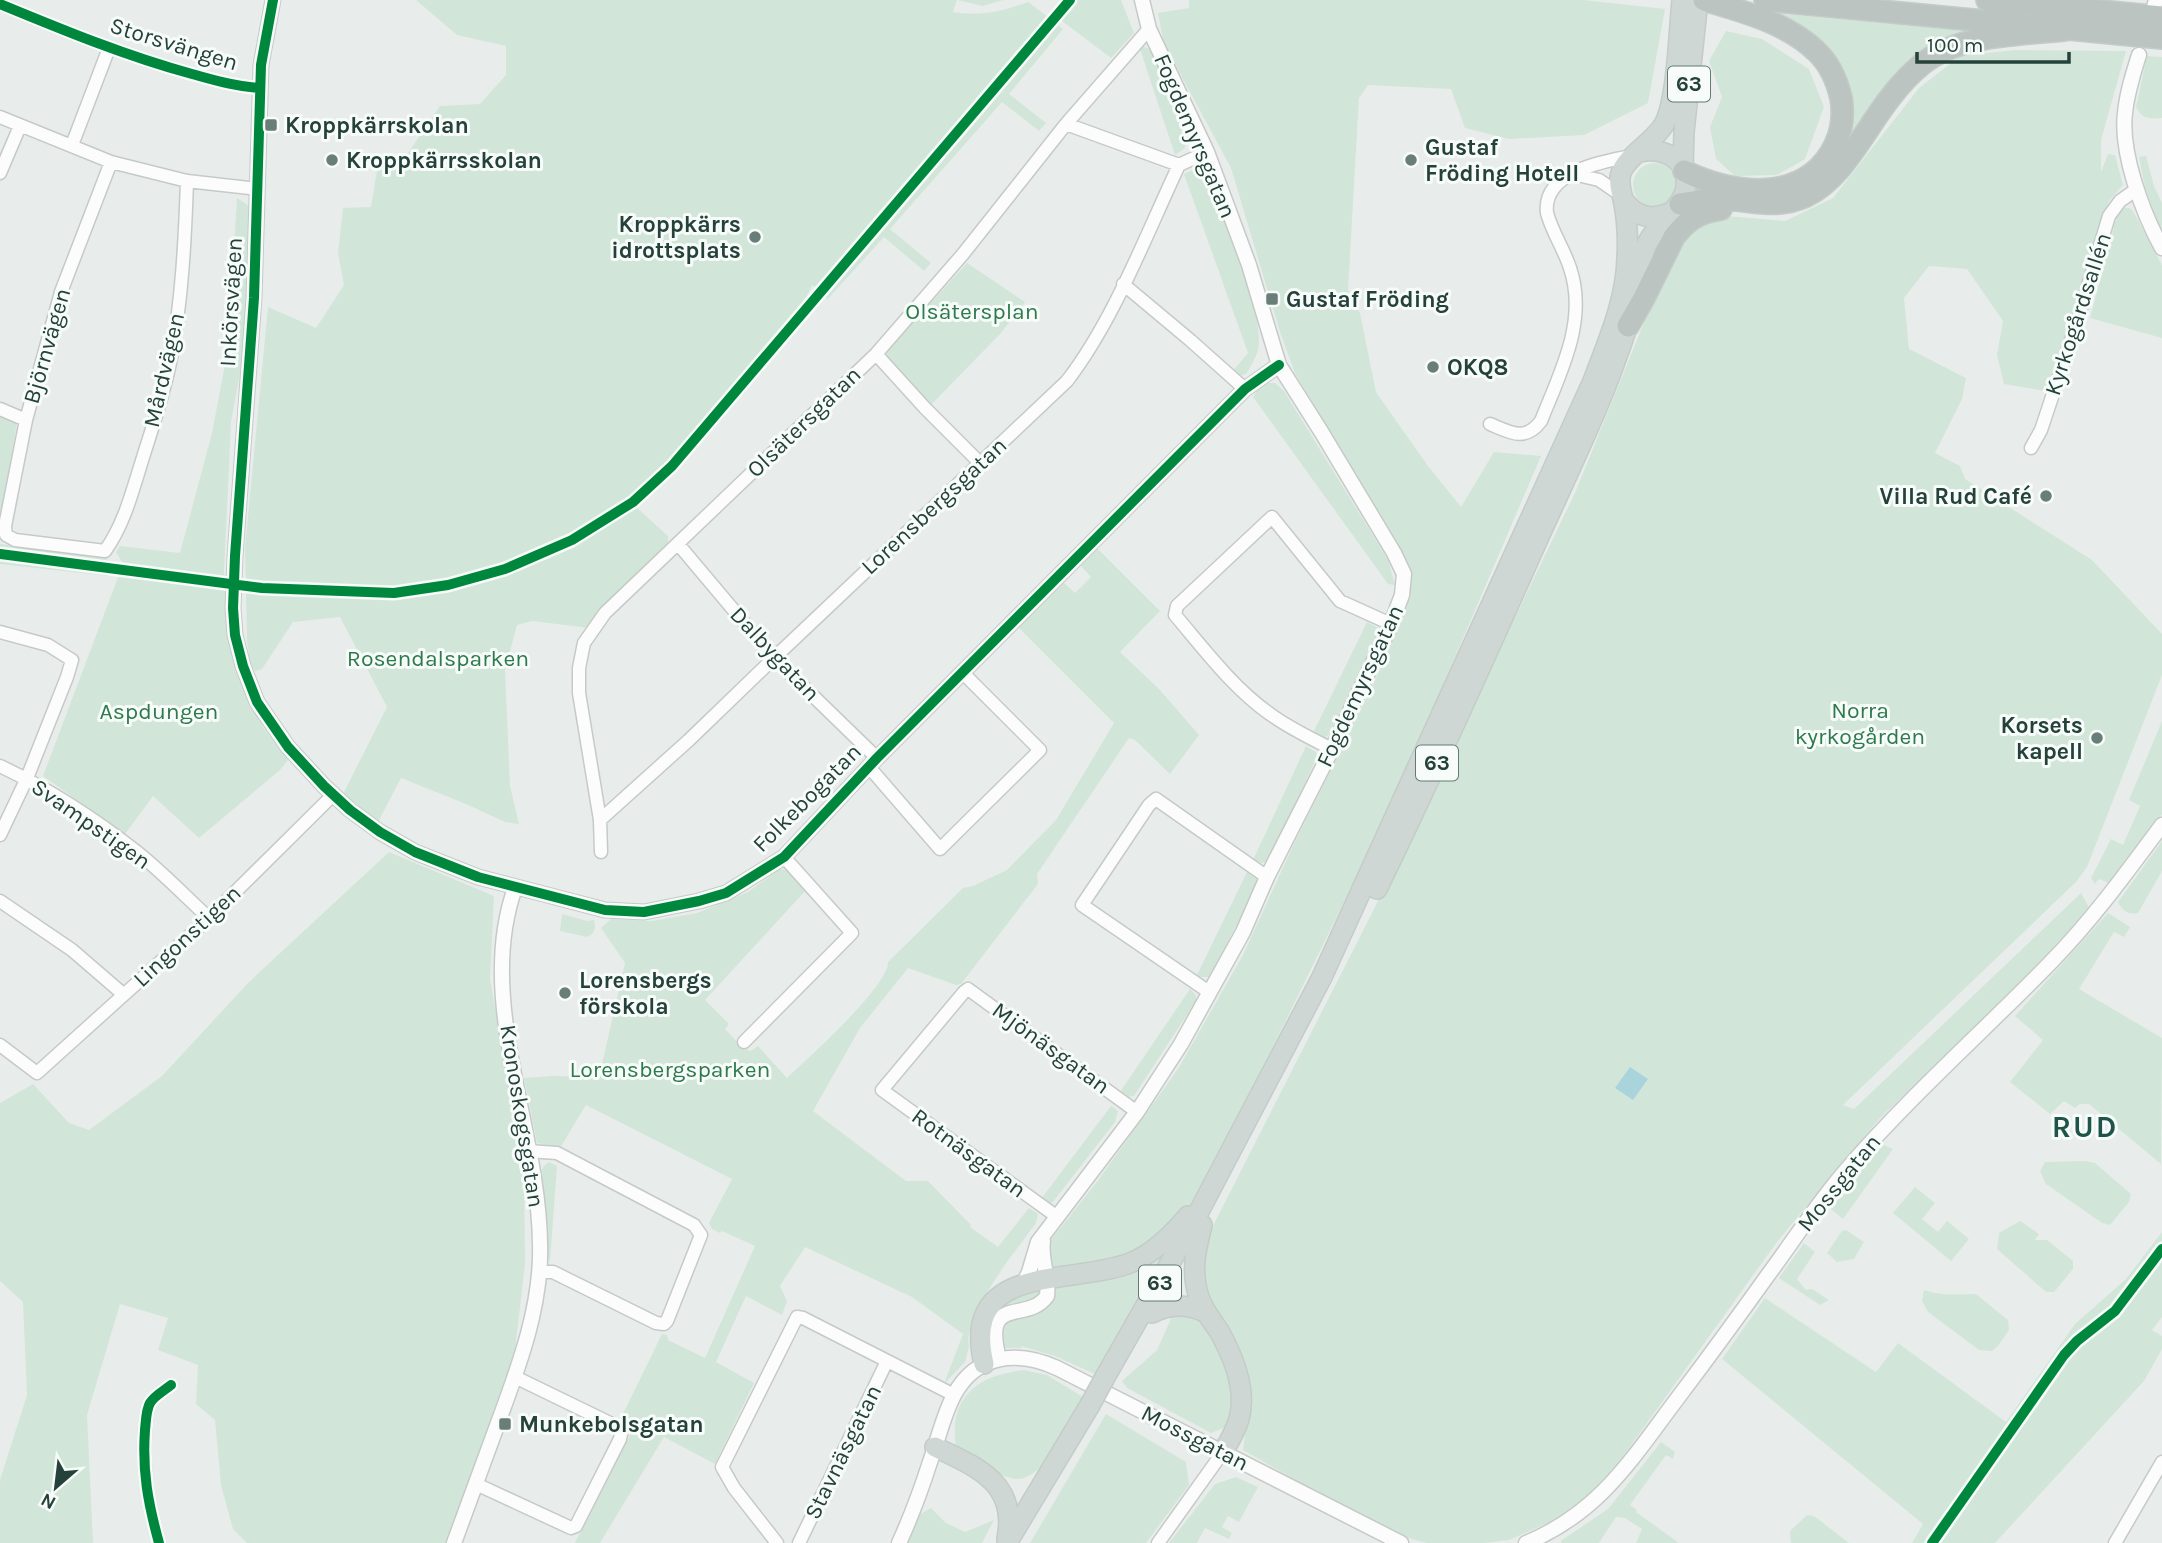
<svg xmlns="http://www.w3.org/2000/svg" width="2162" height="1543" font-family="Karla,sans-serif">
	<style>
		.green { fill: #d1e6d8 }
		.water { fill: #a9d4db }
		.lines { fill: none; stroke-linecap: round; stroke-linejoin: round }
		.minor-casing { stroke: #c5cac8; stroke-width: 15 }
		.tertiary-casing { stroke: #c5cac8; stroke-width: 17 }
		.primary-casing { stroke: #c3ccc9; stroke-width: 22 }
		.motorway-casing { stroke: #c3ccc9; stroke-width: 24 }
		.minor { stroke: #fcfcfc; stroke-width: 12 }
		.tertiary { stroke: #fcfcfc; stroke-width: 14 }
		.primary { stroke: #cfd7d5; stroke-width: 19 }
		.motorway { stroke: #bcc4c2; stroke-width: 21 }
		.primary-bridge-casing { stroke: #c3ccc9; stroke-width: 22; stroke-linecap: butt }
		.primary-bridge { stroke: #cfd7d5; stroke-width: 19 }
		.cycleway-casing { stroke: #f7fbf9; stroke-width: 15 }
		.cycleway { stroke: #00873e; stroke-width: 10 }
		.poi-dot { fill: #697e78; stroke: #f7fbf9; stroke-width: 2.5 }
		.labels { text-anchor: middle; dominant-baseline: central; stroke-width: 6; stroke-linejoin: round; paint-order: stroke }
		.shield { fill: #f7fbf9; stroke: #637a73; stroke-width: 2 }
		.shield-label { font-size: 21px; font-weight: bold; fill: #24423a }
		.street-label { font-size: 23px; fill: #24423a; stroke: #f7fbf9 }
		.poi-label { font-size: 23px; font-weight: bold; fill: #24423a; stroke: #f7fbf9; text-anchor: start }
		.park-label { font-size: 23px; fill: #2d7a4b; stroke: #f7fbf9 }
		.district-label { font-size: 30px; font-weight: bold; letter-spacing: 2px; fill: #1f5548; stroke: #f7fbf9 }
	</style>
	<rect width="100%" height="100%" fill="#e8edeb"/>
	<path class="green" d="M416 0H1003L983 6 957 0 953 12C982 16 1000 12 1028 2L1048 17 819 289 812 285 804 302 810 312 675 469 635 506 668 536V543L664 549 589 628 532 621 517 625 505 670 510 786 519 824 505 822 466 804 401 778 378 822 356 806 357 804 343 794 387 707 340 617 293 622 262 669 255 671 250 663 247 640 245 548 268 307 316 328 344 285 338 253 343 208 371 207 378 164 406 156 440 106 480 104 506 75V46L457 35Z
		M1075 0H1121L1134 33 1111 58 1058 18Z
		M1189 0H1584L1665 9 1648 103 1584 135 1509 139 1465 128 1451 89 1368 85 1359 98 1348 290 1360 313 1376 392 1428 466 1461 507 1494 452 1541 456 1393 802 1240 1114 1097 1375 1055 1356 1021 1346 1022 1348H1004L994 1342 1001 1303 1096 1183 1178 1069 1243 955 1291 850 1372 687 1407 606 1411 580 1406 561 1295 373 1281 335 1231 168 1164 44 1158 13 1189 8Z
		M1763 12 1976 32 1925 49 1892 83 1842 153 1847 82Z
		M1052 21 1063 29 1009 94 1046 123 1039 131 1002 102 890 229 931 263 924 271 884 237 827 300 824 292Z
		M1726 31 1762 39 1809 69 1824 107 1805 159 1777 175 1735 176 1716 159 1710 127 1722 97 1709 61Z
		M1144 47 1150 49 1191 132 1184 149 1175 155 1140 49Z
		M2014 50 2126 51 2101 140V172L2108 154 2115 155 2123 185 2109 201 2103 216 2075 312 2045 391 2004 384 1997 355 2003 321 1967 269 1929 266 1904 298 1909 349 1966 378 1962 399 1935 453 1960 466 1965 479 2092 560 2162 634V675L2087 867 2076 882 1843 1105 1854 1109 2081 893 2090 909 1997 1006 1880 1118 1777 1242 1624 1455 1588 1496 1559 1518 1509 1540 1485 1543H1426L1382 1530 1293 1484 1287 1475 1243 1450 1248 1411 1190 1271 1374 909 1575 493 1668 263 1692 228 1726 216 1785 221 1833 198 1919 88 1960 56Z
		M2147 56 2162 57V118C2149 119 2142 119 2136 107Z
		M2146 156 2154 186 2162 203V234L2145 188 2139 157Z
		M1633 185a22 22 0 1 1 44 0a22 22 0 1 1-44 0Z
		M1193 170 1208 173C1222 210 1266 315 1258 350 1256 358 1250 367 1246 374L1238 376 1232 372 1248 353 1184 174Z
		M237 198 249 206 245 345 231 422 224 572 231 651 262 726 288 760 280 770 199 838 153 796 125 834 43 776 123 564 116 552 120 546 180 553 212 433 228 349Z
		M2124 208H2129L2133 211 2162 265V338L2090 318 2115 223 2119 212Z
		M967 263 1025 302 1001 333 931 405 887 357V351Z
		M1265 383H1275L1284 391 1388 560 1395 585 1388 584 1253 397 1259 386Z
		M0 415 17 422 0 526Z
		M0 544 105 557 109 564 0 551Z
		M1096 547 1160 611 1120 652 1160 690 1199 735 1170 774 1135 740 1129 738 1037 874 1038 884 961 984 956 985 908 968 860 1028 813 1111 906 1181H928L971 1225 970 1227 998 1247 1029 1208 1038 1214 1036 1223 1004 1266 975 1311 968 1338 969 1347 965 1362 944 1384 963 1334 912 1297 805 1247 780 1286 787 1301 782 1315 746 1296 716 1362 754 1383 715 1464 664 1437 600 1543H575L609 1473 633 1430 632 1428 619 1422 662 1334 667 1335 668 1340 705 1358 755 1246 722 1231 720 1233 712 1229 709 1223 732 1179 586 1105 560 1148 537 1143 524 1078 553 1076 599 1077 625 963 601 928 611 919 652 921 697 913 748 892 780 869C792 869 799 881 807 889L705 1000 729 1024 725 1029 744 1049 751 1051 758 1046 787 1078C808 1058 888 987 888 962L963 888 973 886 1007 870 1056 820 1114 723 1019 628V624L1061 580 1075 593 1091 577 1078 563Z
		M0 558 109 572 108 576 0 564Z
		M1367 622 1377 627 1378 632 1328 736 1322 738 1313 733Z
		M2162 721V814L2111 884 2099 879 2095 884 2091 878 2111 839 2123 845 2140 806 2129 800Z
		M1306 746 1316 752 1317 757 1269 860 1262 863 1253 860Z
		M2162 841V871L2138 913C2127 915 2123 911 2118 902Z
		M389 852 494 896 490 979 524 1167 525 1264 515 1350 447 1543H247L233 1529 221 1485 215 1420 196 1404 198 1365 158 1350 168 1318 120 1304 87 1415 93 1543H0V1480L27 1395 23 1302 0 1281V1103L33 1084 69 1123 89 1130 162 1076 249 982Z
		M1247 872 1256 879 1258 883 1210 977H1196Z
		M2108 913 2130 927 2124 937 2114 932 2079 989 2162 1038 2161 1164 2089 1104H2080L2075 1108 2064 1101 2050 1114 2010 1082 2043 1040 2015 1016Z
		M562 914 587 921 594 920C597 928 594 934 587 937L560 931Z
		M1190 989 1196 995V1001L1134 1096 1128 1097 1120 1092Z
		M1111 1106 1118 1111 1115 1122 1053 1202 1047 1203 1041 1199Z
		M1884 1145 1893 1149 1843 1219 1831 1209 1867 1161Z
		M2085 1161 2095 1163 2131 1194 2129 1202 2110 1225 2102 1223 2046 1184 2040 1171 2045 1162Z
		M549 1162 557 1166 550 1261 546 1258 539 1176 544 1166Z
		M1915 1187 1935 1203 1922 1219 1938 1232 1947 1221 1969 1239 1951 1261 1893 1213Z
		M2020 1221 2039 1234 2035 1240H2047L2073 1261V1269L2054 1292H2046L1997 1249 1999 1233Z
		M1846 1230 1864 1242 1854 1259 1837 1262 1827 1253 1842 1231Z
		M2162 1232V1317L2152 1330 2162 1336V1349L2144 1381 1995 1543H1912L1923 1524 1722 1359 1765 1298 1876 1372 1898 1343 2006 1422 2075 1324 2126 1279Z
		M1804 1243 1815 1252 1797 1279 1806 1290 1812 1289 1829 1300 1820 1305 1779 1278Z
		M1924 1290C1942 1296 1958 1294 1976 1294L2008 1320 2009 1330 1998 1346 1992 1351 1979 1350 1928 1312 1922 1301Z
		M1174 1312 1196 1318 1214 1338 1227 1366 1233 1411 1226 1427 1211 1433 1127 1388 1122 1381 1157 1350Z
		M1024 1370 1047 1375 1083 1397C1070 1419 1047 1478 1018 1479 1000 1479 971 1457 956 1447 948 1397 978 1375 1024 1370Z
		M1106 1414 1186 1462 1189 1485 1146 1543H1030Z
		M1661 1442 1675 1452 1673 1459 1666 1455 1630 1505 1637 1510 1636 1512 1679 1543H1636L1642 1529 1625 1518 1616 1517 1599 1543H1561L1562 1540 1608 1509Z
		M1236 1477 1258 1487 1239 1522 1228 1516 1222 1527 1232 1533 1229 1539 1205 1528 1197 1543H1169L1215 1484Z
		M931 1508 946 1523 965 1532 994 1520 982 1543H906L919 1515Z
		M1807 1515 1814 1516 1849 1543H1791L1790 1531Z"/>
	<path class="water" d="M1433 142 1458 144 1457 157 1432 154Z
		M1630 1067 1648 1079 1633 1100 1615 1088Z"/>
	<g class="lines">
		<defs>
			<path id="minor" d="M0 4C63 30 126 56 192 74 214 80 237 87 260 88
				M0 117 111 162 187 181 258 189
				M1066 124 1179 165
				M72 145 109 48
				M111 162 61 292 26 420 5 526 6 535 15 540 105 551C123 526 131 496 140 467 151 431 164 395 171 358 182 300 185 240 187 181
				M0 173 20 126
				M1573 174 1599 180 1621 195
				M1123 284 1190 340 1245 389
				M876 354 925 408 980 463
				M0 409 26 420
				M1490 424C1511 433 1525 442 1541 421 1560 373 1588 321 1570 268 1564 249 1552 232 1547 213 1542 172 1603 161 1633 156
				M2031 448 2041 430 2077 322 2109 216 2120 201 2137 189
				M678 544 774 658 877 758
				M0 632 48 645 72 660 67 677 27 778 0 835
				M1332 749C1310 738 1289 728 1270 714 1233 688 1204 649 1175 615L1177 606 1272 517 1340 601 1391 624
				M0 766C49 789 95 819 137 852 162 872 185 896 209 918
				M869 767 940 849 1040 750 964 674
				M600 820 689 740 774 658 1067 381C1114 320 1146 235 1179 165L1207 152
				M601 852 600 820 579 693V668L584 643 605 613 876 354 963 254 1066 124 1149 29
				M0 901 72 950 123 994
				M1209 992 1082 905 1149 805 1156 799 1267 877
				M744 1042 852 933 784 857
				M0 1045 37 1073 209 918 333 795
				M528 1151 557 1153 694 1225 701 1235 667 1321 664 1324 656 1323 553 1272H539
				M1056 1216 882 1090 964 992 968 989 1137 1112
				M476 1484 571 1528 576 1526 580 1518 620 1439 622 1430 620 1428 515 1377
				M159 1543C148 1503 142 1471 145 1430 146 1421 146 1410 150 1403 154 1396 165 1390 171 1385
				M777 1543 734 1488 722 1467 797 1317 803 1318 954 1395
				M799 1543 887 1361
				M1158 1543 1223 1452
				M2115 1543 2162 1462"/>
			<path id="tertiary" d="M273 0 261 65 254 298 235 556 233 608 235 635 243 666 257 702 288 747 324 786 350 810 380 832 415 852 478 877 605 910 644 912 699 901 726 893 784 857 877 758 1245 389 1279 365
				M2154 7 2156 0
				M2139 55C2133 74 2127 93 2125 113 2120 152 2143 214 2162 248
				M1024 1283 1029 1272 1038 1242 1137 1112 1181 1044 1243 932 1267 877 1332 749 1391 624 1402 595 1404 574 1394 553 1322 433 1279 365 1249 265 1207 152 1149 29 1142 0
				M999 1359C982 1292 1026 1325 1047 1296 1050 1277 1040 1260 1043 1241
				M454 1543C469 1503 483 1463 498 1423 519 1366 542 1305 540 1244 539 1128 475 1000 515 888
				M899 1543C911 1517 921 1490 930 1462 938 1440 943 1416 954 1395 976 1354 1017 1350 1057 1368L1401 1543
				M1526 1543C1599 1513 1631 1460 1677 1399 1708 1358 1738 1317 1768 1275 1794 1240 1818 1202 1847 1169 1911 1095 1984 1031 2052 961 2093 919 2127 872 2162 825"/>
			<path id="primary" d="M1683 168 1684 132 1698 0
				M1623 199C1635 216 1650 221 1669 213
				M1377 889C1432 777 1483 662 1534 548 1567 474 1604 401 1628 324 1636 300 1637 275 1644 251 1652 225 1684 209 1686 186 1689 159 1663 147 1640 152
				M1202 1225C1196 1249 1191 1270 1198 1294 1202 1309 1211 1319 1219 1331 1233 1356 1247 1390 1239 1419 1236 1430 1229 1442 1223 1452
				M1152 1313C1171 1304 1186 1304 1205 1312
				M984 1364C960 1262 1069 1286 1130 1263 1153 1254 1172 1235 1188 1216
				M1104 1379 1194 1221 1322 977 1593 381C1608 341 1626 301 1627 258 1628 240 1627 217 1623 199 1621 190 1618 183 1621 173 1626 157 1652 143 1663 126 1677 105 1679 29 1682 0
				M935 1447C977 1467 1018 1483 1007 1539
				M1007 1543 1090 1405"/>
			<path id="motorway" d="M1765 0 2162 38
				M1987 0 2162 17
				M1684 171C1733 196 1807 204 1835 145 1842 130 1844 115 1841 98 1837 81 1829 63 1816 51 1787 23 1742 11 1704 0
				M1680 204C1694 202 1708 199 1722 199 1753 200 1775 210 1806 196 1834 182 1850 156 1867 131 1882 108 1899 83 1921 65 1958 34 2017 35 2064 30
				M1628 326 1644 298 1674 237C1687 220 1699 212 1721 209"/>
		</defs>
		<use href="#minor" class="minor-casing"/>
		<use href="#tertiary" class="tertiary-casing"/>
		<use href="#primary" class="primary-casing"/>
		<use href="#motorway" class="motorway-casing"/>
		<use href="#minor" class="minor"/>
		<use href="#tertiary" class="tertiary"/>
		<use href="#primary" class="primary"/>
		<use href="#motorway" class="motorway"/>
		<defs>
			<path id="primary-bridge" d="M1090 1405 1104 1379"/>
		</defs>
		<use href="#primary-bridge" class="primary-bridge-casing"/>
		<use href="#primary-bridge" class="primary-bridge"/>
		<defs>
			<path id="cycleway" d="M273 0 261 65 254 298 235 556 233 608 235 635 243 666 257 702 288 747 324 786 350 810 380 832 415 852 478 877 605 910 644 912 699 901 726 893 784 857 877 758 1245 389 1279 365
				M0 4C63 30 126 56 192 74 214 80 237 87 260 88
				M0 554 262 588 394 593 448 585 505 569 572 540 633 502 672 466 1070 0
				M159 1543C148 1503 142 1471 145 1430 146 1421 146 1410 150 1403 154 1396 165 1390 171 1385
				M1932 1543 2064 1355 2077 1341 2115 1311 2162 1249"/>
		</defs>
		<use href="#cycleway" class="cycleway-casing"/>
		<use href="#cycleway" class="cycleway"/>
	</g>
	<g class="poi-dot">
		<rect x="264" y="118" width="14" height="14" rx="3.5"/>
		<circle cx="332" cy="160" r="7"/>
		<circle cx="1411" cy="160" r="7"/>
		<circle cx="755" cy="237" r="7"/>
		<rect x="1265" y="292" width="14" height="14" rx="3.5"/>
		<circle cx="1433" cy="367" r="7"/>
		<circle cx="2046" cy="496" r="7"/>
		<circle cx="2097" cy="738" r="7"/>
		<circle cx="565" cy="993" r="7"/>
		<rect x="498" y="1417" width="14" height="14" rx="3.5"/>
	</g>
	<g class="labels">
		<g class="shield">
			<rect x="1668" y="66.5" width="42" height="35" rx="5"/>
			<rect x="1416" y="745.5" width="42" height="35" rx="5"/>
			<rect x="1139" y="1265.5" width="42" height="35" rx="5"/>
		</g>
		<g class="shield-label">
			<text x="1689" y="84">63</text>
			<text x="1437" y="763">63</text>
			<text x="1160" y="1283">63</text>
		</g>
		<g class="street-label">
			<text transform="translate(174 44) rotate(17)">Storsvängen</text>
			<text transform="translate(1195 136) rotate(67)">Fogdemyrsgatan</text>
			<text transform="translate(231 302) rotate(-87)">Inkörsvägen</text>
			<text transform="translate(2078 314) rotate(-72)">Kyrkogårdsallén</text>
			<text transform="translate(47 346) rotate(-74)">Björnvägen</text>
			<text transform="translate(164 370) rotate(-77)">Mårdvägen</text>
			<text transform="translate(804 422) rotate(-44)">Olsätersgatan</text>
			<text transform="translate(934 506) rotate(-43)">Lorensbergsgatan</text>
			<text transform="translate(775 654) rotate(47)">Dalbygatan</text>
			<text transform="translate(1360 686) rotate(-65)">Fogdemyrsgatan</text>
			<text transform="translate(807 798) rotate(-45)">Folkebogatan</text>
			<text transform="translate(91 824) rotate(35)">Svampstigen</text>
			<text transform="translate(187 936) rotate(-43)">Lingonstigen</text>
			<text transform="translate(1051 1048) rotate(36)">Mjönäsgatan</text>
			<text transform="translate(522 1116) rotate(81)">Kronoskogsgatan</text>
			<text transform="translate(969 1153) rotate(36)">Rotnäsgatan</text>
			<text transform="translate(1839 1183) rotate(-51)">Mossgatan</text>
			<text transform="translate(1195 1438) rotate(27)">Mossgatan</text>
			<text transform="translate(843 1452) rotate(-64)">Stavnäsgatan</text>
		</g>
		<g class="poi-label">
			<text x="285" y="125">Kroppkärrskolan</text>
			<text x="1425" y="147">Gustaf<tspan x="1425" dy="26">Fröding Hotell</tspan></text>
			<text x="346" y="160">Kroppkärrsskolan</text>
			<text x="741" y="224" text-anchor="end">Kroppkärrs<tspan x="741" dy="26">idrottsplats</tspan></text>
			<text x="1286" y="299">Gustaf Fröding</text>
			<text x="1447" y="367">OKQ8</text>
			<text x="2032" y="496" text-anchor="end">Villa Rud Café</text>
			<text x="2083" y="725" text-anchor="end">Korsets<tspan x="2083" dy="26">kapell</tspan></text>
			<text x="579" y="980">Lorensbergs<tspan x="579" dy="26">förskola</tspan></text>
			<text x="519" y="1424">Munkebolsgatan</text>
		</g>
		<g class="park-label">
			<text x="972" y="311">Olsätersplan</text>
			<text x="438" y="658">Rosendalsparken</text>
			<text x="1860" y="710">Norra<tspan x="1860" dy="26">kyrkogården</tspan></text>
			<text x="159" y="711">Aspdungen</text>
			<text x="670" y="1069">Lorensbergsparken</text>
		</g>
		<g class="district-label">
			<text x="2085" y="1127">RUD</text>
		</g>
	</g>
	<g transform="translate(56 1487) rotate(208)" stroke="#f7fbf9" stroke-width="5" paint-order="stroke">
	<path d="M0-5L12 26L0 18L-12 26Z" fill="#24423a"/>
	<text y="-10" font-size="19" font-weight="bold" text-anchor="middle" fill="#24423a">N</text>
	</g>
	<path d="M1917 52v10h152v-10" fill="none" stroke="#24423a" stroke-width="3.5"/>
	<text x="1927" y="52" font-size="21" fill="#24423a" stroke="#f7fbf9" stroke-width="5" paint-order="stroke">100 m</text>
</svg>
